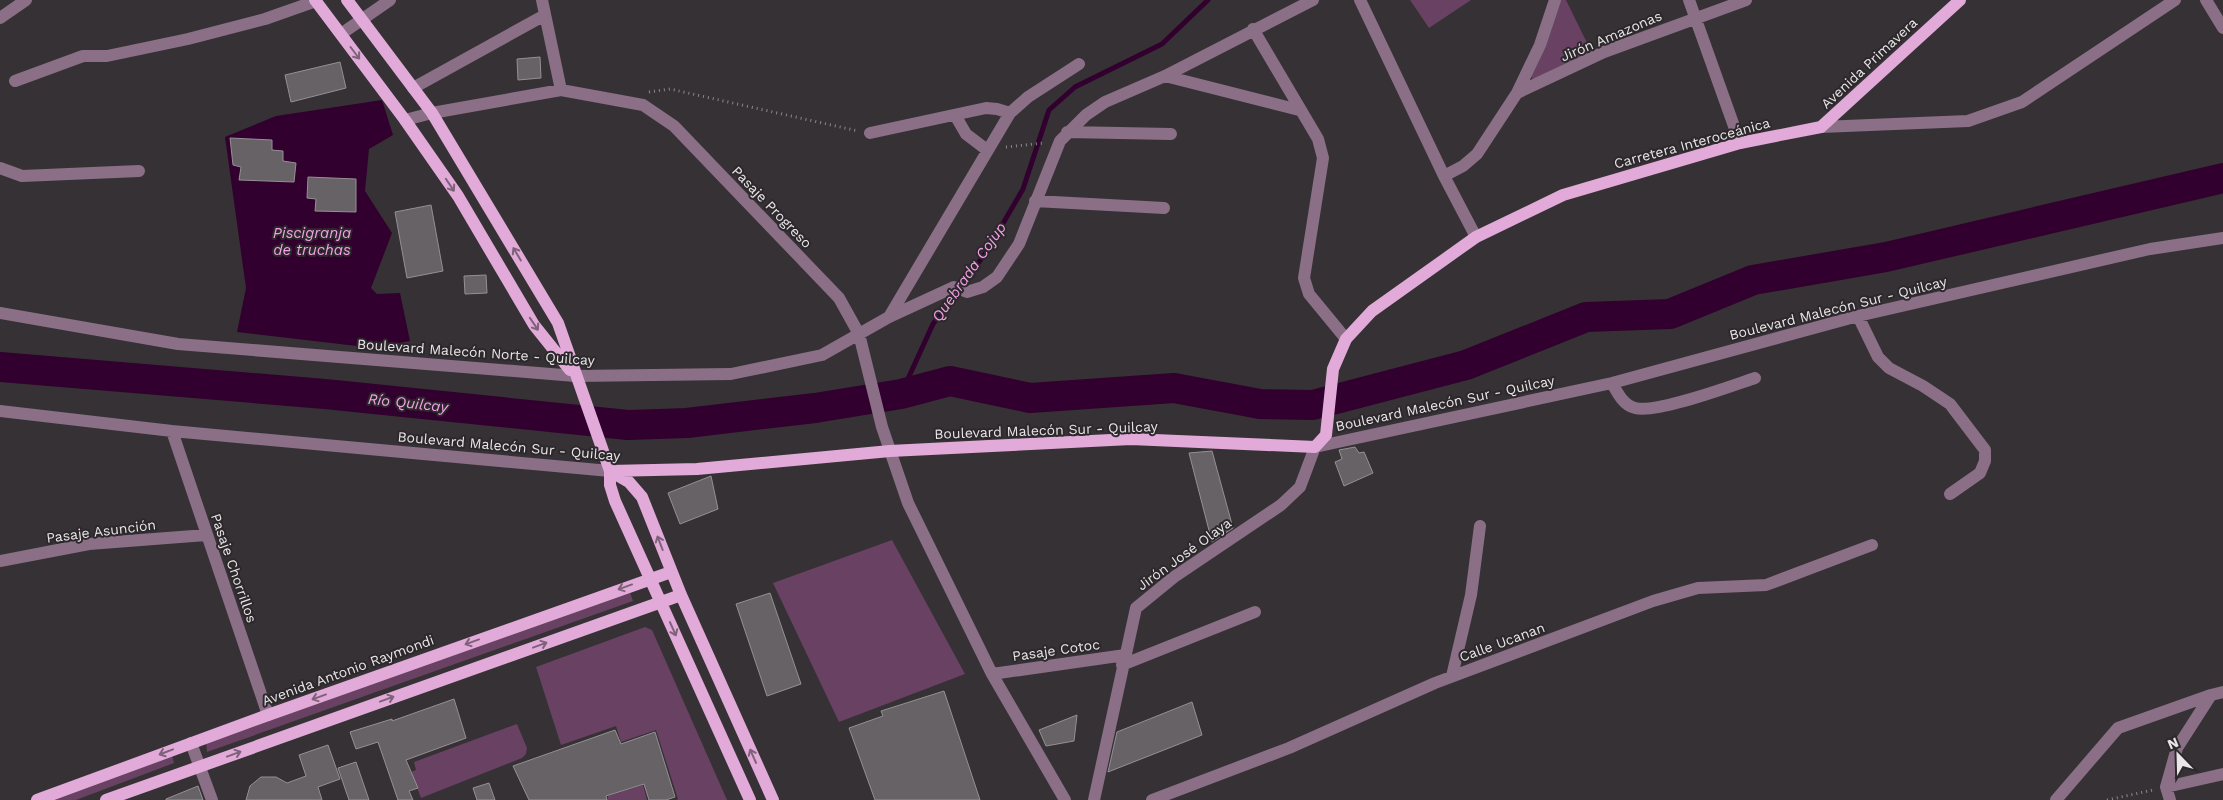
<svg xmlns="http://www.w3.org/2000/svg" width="2223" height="800" font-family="'Work Sans',sans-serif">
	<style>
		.green { fill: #684163 }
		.water { fill: #31002e }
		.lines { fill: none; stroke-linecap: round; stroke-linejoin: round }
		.stream { stroke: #31002e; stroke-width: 5 }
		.river { stroke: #31002e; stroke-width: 30 }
		.building { fill: #676266; stroke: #969094 }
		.path { stroke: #8c878b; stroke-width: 3; stroke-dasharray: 1 4; stroke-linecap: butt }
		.minor { stroke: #8a6f86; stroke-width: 12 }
		.major { stroke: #e1aad9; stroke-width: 12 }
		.oneway { stroke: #7d6279 }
		.labels { text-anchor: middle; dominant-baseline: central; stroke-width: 4; stroke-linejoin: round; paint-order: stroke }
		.street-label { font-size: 14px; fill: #e9e5e8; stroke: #2c282b }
		.water-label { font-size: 15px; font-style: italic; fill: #f5a1e9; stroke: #2c282b }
	</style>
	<rect width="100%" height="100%" fill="#363135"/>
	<path class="green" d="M1410 0H1471L1429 28Z
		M1561 0H1566L1591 51 1533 80 1531 76Z
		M892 540 965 674 839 722 773 583Z
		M630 592 633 601 207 752 206 741Z
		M645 627 652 630 727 800H676L678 799 656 730 621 742 616 726 561 745 536 667Z
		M517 724 527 748 526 754 522 758 421 798 411 772 416 770 414 762Z
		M172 755 174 763 76 800H47Z
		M643 785 647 800H605L608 799V796Z"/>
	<path class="water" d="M382 100 393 135 369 149 365 191 392 233 371 288 377 294 400 293 410 341 374 348 237 332 246 288 225 137 276 116Z"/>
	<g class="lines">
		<path class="stream" d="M901 394 933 324 987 251 1023 189 1049 110 1075 87 1162 44 1208 0"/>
		<path class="river" d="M0 367 325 394 628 425 687 423 815 408 901 394 950 381 1030 398 1174 388 1260 404 1313 405 1466 365 1586 317 1670 314 1753 280 1886 257 2223 178"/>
	</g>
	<path class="building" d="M540 57 541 78 518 80 517 59Z
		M340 62 346 88 291 102 285 75Z
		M230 138 272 140V150L283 151V161L296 163 294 182 239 180 241 167 233 165Z
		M308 177 356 179V212L315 211 316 199 307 198Z
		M431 205 443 271 407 278 395 212Z
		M486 275 487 293 465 294 464 276Z
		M1355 447 1359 453 1364 452 1373 473 1344 486 1335 462 1342 459 1339 450Z
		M1212 451 1233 528 1212 542 1189 453Z
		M711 476 718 509 680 524 668 493Z
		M770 593 801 684 767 696 736 604Z
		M944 691 980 800H875L849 728 883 716 881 711Z
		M454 699 466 738 406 760 418 788 409 791 413 800H398L378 742 356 749 350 732 392 719V721Z
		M1192 702 1202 735 1108 772 1117 732Z
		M1077 715 1074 741 1046 746 1039 730Z
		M615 730 621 744 655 732 675 797 666 800H649L644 784 606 796 607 800H529L513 766Z
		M328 745 340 779 318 787 322 800H246L250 786 261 777H276L287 783 306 776 299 755Z
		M356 762 369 800H349L338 768Z
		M489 783 495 800H477L473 788Z
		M198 786 203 800H166V799Z"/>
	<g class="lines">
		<path class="path" d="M649 92 670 89 858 131
			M1006 147 1044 143
			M2107 800 2153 790"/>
		<path class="minor" d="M542 0 561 90
			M1360 0 1444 176 1476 237
			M1689 0 1740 143
			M2206 0 2223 28
			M0 18 26 0
			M1253 29 1318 139 1323 158 1304 278 1309 294 1346 339
			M341 34 390 0
			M1165 76 1299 110
			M15 81 83 56H107L188 39 265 19 316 1
			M413 88 545 15
			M1517 93 1604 52 1746 0
			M955 115 966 134 987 150
			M405 120 432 113 561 90 643 105 674 126 839 298 859 334 882 427 908 503 992 674 1065 800
			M1821 127 1968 121 2022 102 2175 0
			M1067 132 1171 134
			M870 133 986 108 997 109 1010 113
			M0 168 22 176 139 171
			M1444 176 1463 166 1477 154 1517 93 1540 45 1555 0
			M1035 201 1164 208
			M0 313 178 344 575 376 731 374 822 355 889 317 1010 113 1028 97 1079 64
			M1858 316 1878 357 1889 368 1923 386 1950 404 1985 450V461L1980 473 1950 494
			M889 317 954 287 967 292 983 287 997 277 1019 244 1060 141 1086 115 1105 102 1165 76 1313 0
			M1612 383C1617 392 1623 405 1635 408 1656 414 1731 386 1755 378
			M0 411 172 431 610 471
			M172 431 268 715
			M0 561 89 544 206 535
			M1122 665 1255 612
			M992 674 1125 655
			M1452 676 1471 595 1480 526
			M191 743 212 800
			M2166 787 2223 774
			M1094 800 1136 608 1174 577 1281 505 1300 487 1315 447 1612 383 1858 316 2150 249 2223 238
			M1152 800 1289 748 1435 683 1653 601 1698 588 1766 585 1872 545
			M2056 800 2118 728 2211 695
			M2170 800 2166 787 2177 748 2211 695 2223 692"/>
		<path class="major" d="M315 0 405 120 458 196 534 325 570 370
			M347 0 432 113 558 323 610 471V485L615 501 750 800
			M610 471 697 469 890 451 1131 439 1315 447 1326 435 1333 369 1346 339 1372 311 1476 237 1563 195 1740 143 1821 127 1960 0
			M610 471 629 482 642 497 681 595 773 800
			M37 800 268 715 671 572
			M106 800 681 595"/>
	</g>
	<defs><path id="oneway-shaft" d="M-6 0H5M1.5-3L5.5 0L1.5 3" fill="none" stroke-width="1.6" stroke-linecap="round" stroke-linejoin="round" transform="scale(1.25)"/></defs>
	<g class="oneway">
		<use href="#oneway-shaft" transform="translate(355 53) rotate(53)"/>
		<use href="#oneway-shaft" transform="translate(450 185) rotate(56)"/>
		<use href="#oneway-shaft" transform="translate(517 254) rotate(-121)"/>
		<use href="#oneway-shaft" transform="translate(534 324) rotate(56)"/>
		<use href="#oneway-shaft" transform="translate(660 543) rotate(-111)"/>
		<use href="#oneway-shaft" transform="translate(625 587) rotate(160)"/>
		<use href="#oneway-shaft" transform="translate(673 629) rotate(66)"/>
		<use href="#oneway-shaft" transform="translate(472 642) rotate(160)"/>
		<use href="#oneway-shaft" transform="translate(540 645) rotate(-20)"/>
		<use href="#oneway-shaft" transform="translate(319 697) rotate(160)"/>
		<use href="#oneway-shaft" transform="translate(387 699) rotate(-20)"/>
		<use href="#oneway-shaft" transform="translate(166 752) rotate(159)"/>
		<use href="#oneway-shaft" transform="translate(234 754) rotate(-20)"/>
		<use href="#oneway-shaft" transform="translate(753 756) rotate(-114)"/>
	</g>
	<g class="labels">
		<g class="street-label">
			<text transform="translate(1611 36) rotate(-23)">Jirón Amazonas</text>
			<text transform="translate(1869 63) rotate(-43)">Avenida Primavera</text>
			<text transform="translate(1692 143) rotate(-15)">Carretera Interoceánica</text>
			<text transform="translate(772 207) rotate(46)">Pasaje Progreso</text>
			<text transform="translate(1838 308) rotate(-14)">Boulevard Malecón Sur - Quilcay</text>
			<text transform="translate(476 352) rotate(4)">Boulevard Malecón Norte - Quilcay</text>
			<text transform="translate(1445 403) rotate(-12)">Boulevard Malecón Sur - Quilcay</text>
			<text transform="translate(1046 430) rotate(-2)">Boulevard Malecón Sur - Quilcay</text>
			<text transform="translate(509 446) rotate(5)">Boulevard Malecón Sur - Quilcay</text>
			<text transform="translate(101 531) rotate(-7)">Pasaje Asunción</text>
			<text transform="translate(1184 554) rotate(-36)">Jirón José Olaya</text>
			<text transform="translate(234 568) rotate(71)">Pasaje Chorrillos</text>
			<text transform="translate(1502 642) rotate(-20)">Calle Ucanan</text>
			<text transform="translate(1056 650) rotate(-8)">Pasaje Cotoc</text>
			<text transform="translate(348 670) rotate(-20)">Avenida Antonio Raymondi</text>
		</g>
		<g class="water-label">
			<text x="312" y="233">Piscigranja<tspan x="312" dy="17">de truchas</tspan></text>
			<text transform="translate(969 272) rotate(-55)">Quebrada Cojup</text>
			<text transform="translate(408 403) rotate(6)">Río Quilcay</text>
		</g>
	</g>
	<g transform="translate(2178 755) rotate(337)" stroke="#2c282b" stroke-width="4" paint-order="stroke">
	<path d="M0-4L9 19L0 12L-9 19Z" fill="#e9e5e8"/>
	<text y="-8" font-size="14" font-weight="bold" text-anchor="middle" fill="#e9e5e8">N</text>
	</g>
</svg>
